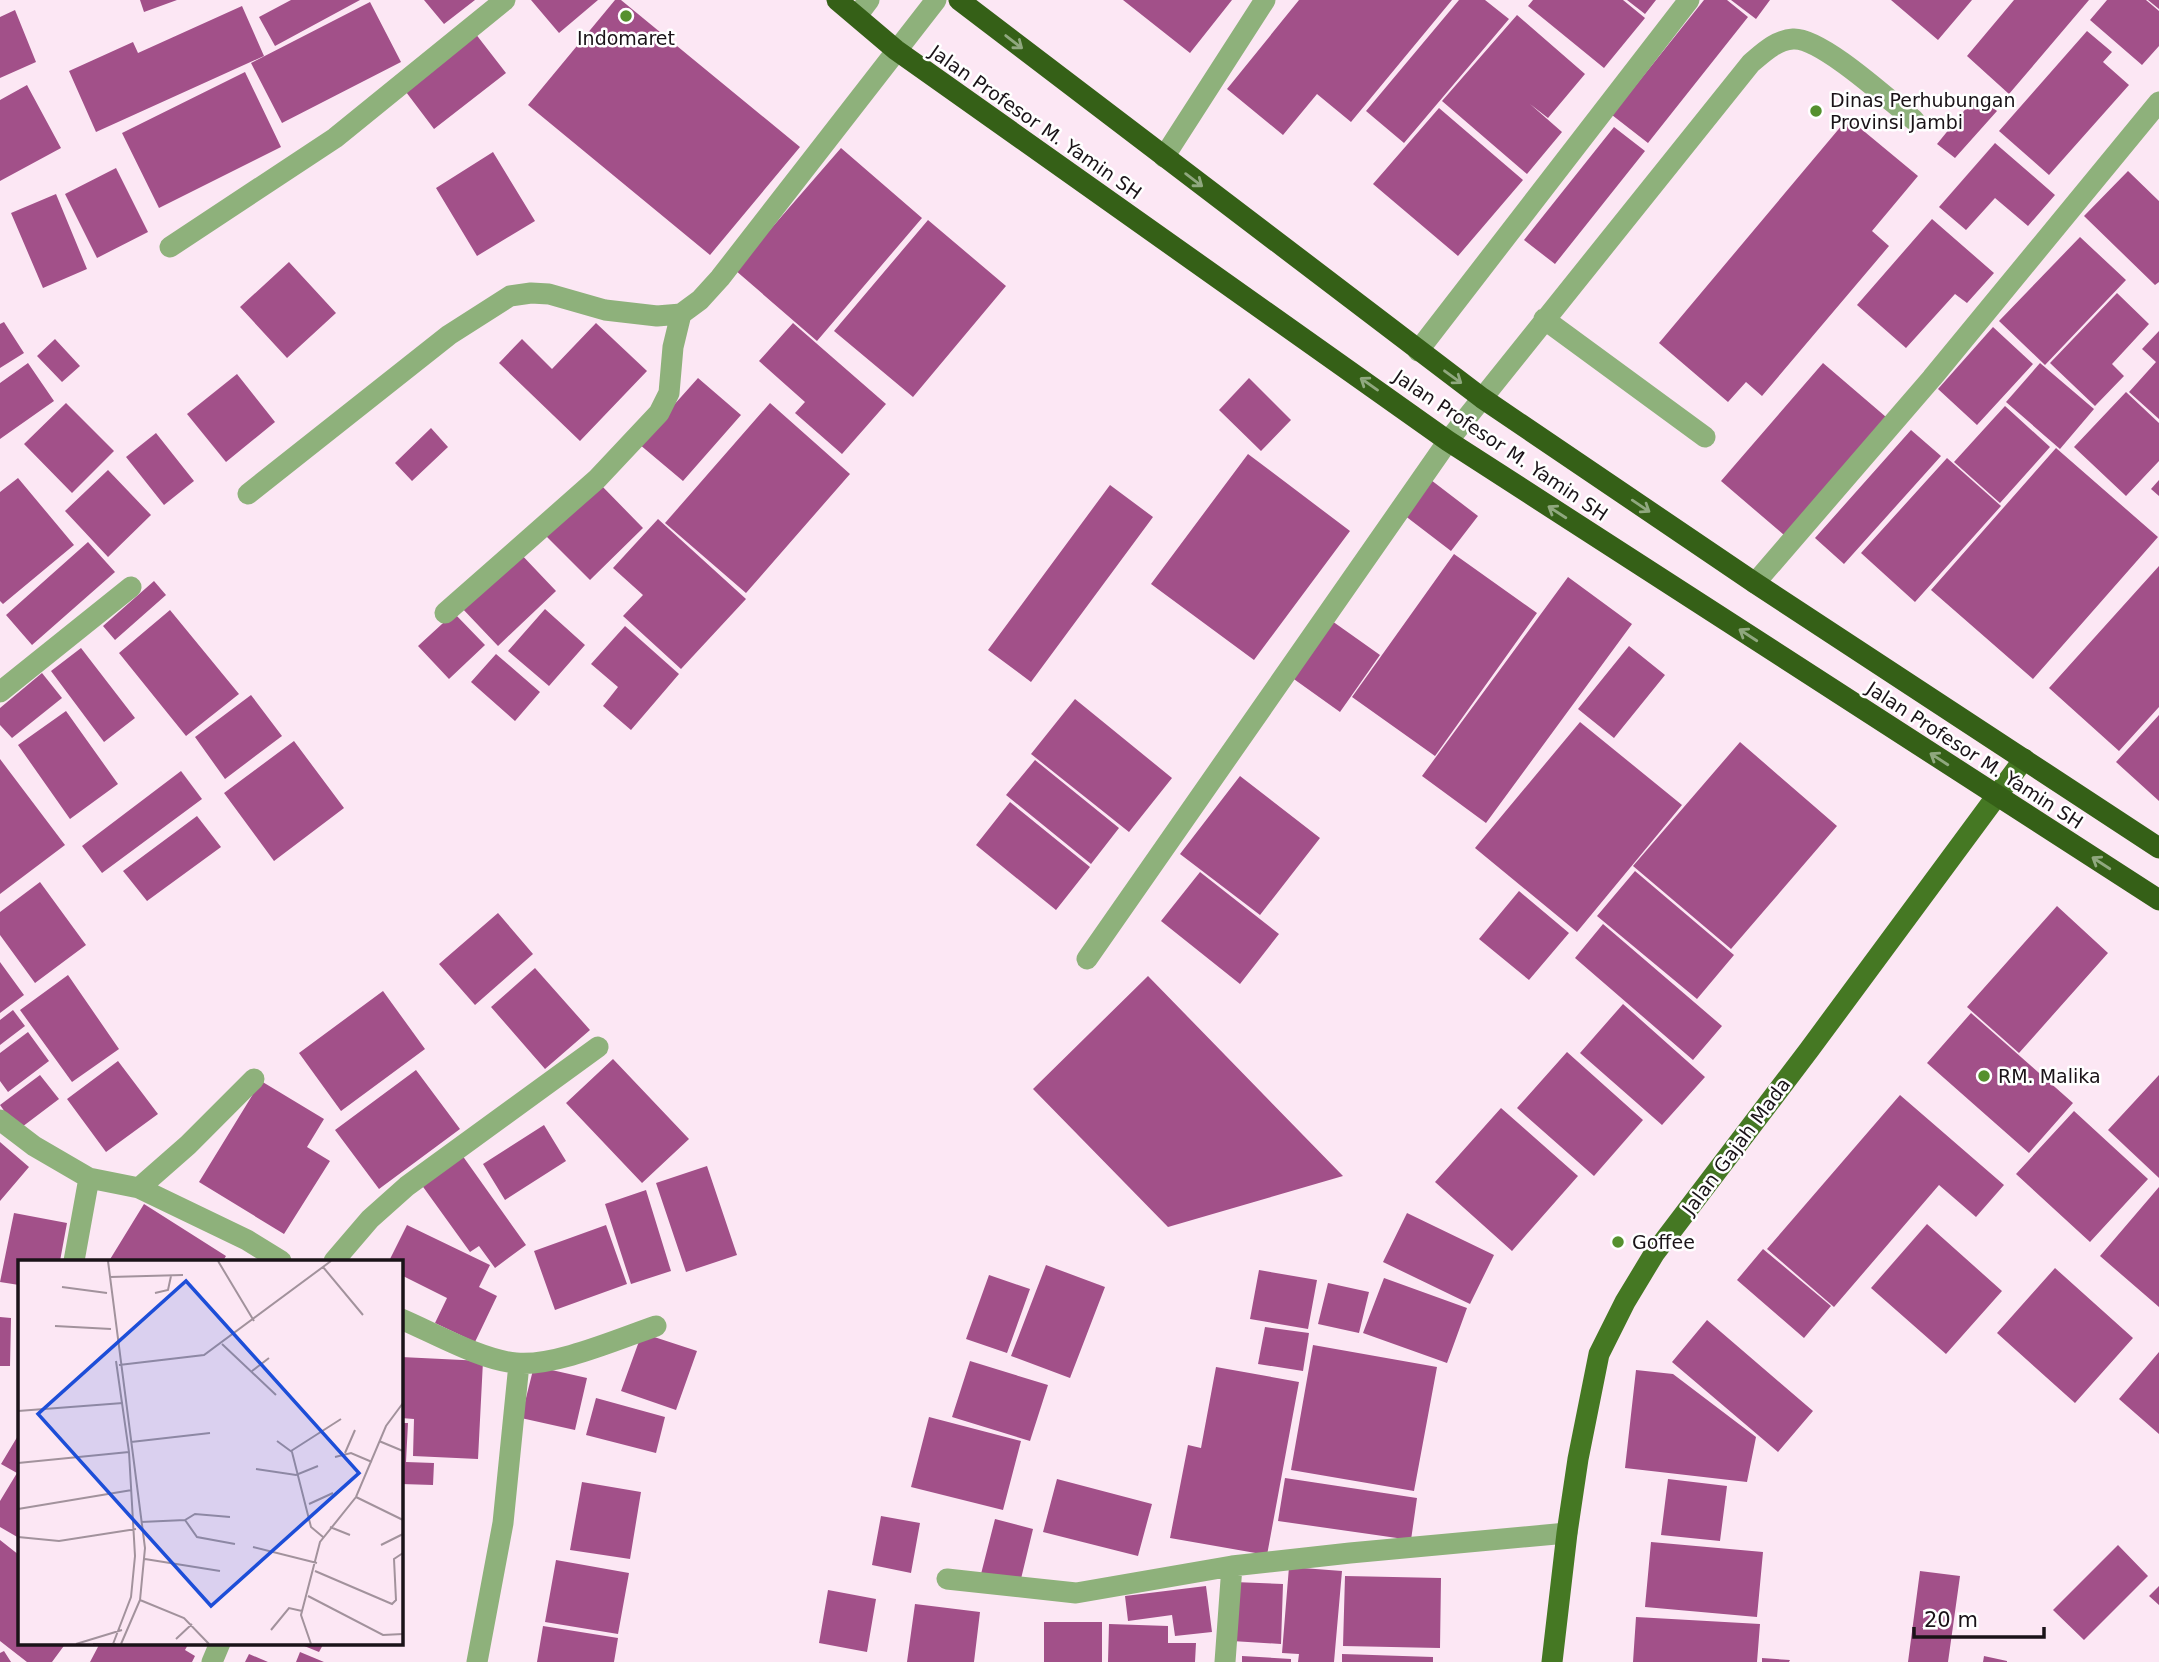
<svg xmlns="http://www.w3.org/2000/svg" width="2159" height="1662" font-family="'DejaVu Sans',sans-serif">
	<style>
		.building { fill: #a25089 }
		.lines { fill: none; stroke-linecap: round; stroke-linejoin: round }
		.minor { stroke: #8eb17b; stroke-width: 21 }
		.major { stroke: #457823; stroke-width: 21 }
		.highway { stroke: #356017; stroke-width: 21 }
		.oneway { stroke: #90a87f }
		.poi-dot { fill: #55902e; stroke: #fff; stroke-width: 2.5 }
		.labels { text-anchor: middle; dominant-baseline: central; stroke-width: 5; stroke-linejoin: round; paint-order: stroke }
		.poi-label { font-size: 19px; fill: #1a1318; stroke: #fff; text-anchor: start }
		.street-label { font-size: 19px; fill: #1a1318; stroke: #fff }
		.inset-road { fill: none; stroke: #a2929c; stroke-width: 2 }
		.view { fill: #1d4ed8; fill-opacity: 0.15; stroke: #1d4ed8; stroke-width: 3.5 }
		.inset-edge { fill: none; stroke: #1a1318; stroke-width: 3.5 }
	</style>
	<rect width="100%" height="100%" fill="#fce7f4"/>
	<path class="building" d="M140 0H177L144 12Z
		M291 0H360L275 46 259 17Z
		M424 0H475L444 24Z
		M531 0H598L559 33Z
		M615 0H621L800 147 710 255 528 105Z
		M1123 0H1232L1190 53Z
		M1299 0H1452L1351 122 1317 94 1283 135 1227 89Z
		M1459 0H1485L1509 19 1404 143 1366 111Z
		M1533 0H1623L1645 18 1604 68 1528 6Z
		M1627 0H1656L1645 14Z
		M1704 0H1727L1748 17 1648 143 1612 115Z
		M1731 0H1770L1756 19Z
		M1891 0H1972L1938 40Z
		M2014 0H2089L2009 94 1967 56Z
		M2107 0H2146L2159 11V46L2142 65 2090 20Z
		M2148 0H2159V9Z
		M370 2 401 62 282 123 251 63Z
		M242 6 264 56 96 132 69 71 133 42 138 53Z
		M15 10 36 62 0 78V17Z
		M1517 15 1585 74 1548 118 1530 104 1562 132 1527 174 1442 101Z
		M2087 31 2112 52 2103 62 2129 85 2049 175 1999 131Z
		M475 33 506 73 434 129 403 88Z
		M245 72 281 147 159 208 122 133Z
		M27 85 61 148 0 181V100Z
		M1977 95 1997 111 1955 158 1937 144Z
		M1439 108 1523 180 1458 256 1373 184Z
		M1848 118 1918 176 1872 231 1889 246 1762 396 1746 382 1728 402 1659 343Z
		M1614 127 1645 151 1555 264 1524 240Z
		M1995 143 2055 195 2028 226 1995 198 1966 230 1939 207Z
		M841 148 922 218 817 341 735 270Z
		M493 152 535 221 477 256 436 188Z
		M116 168 148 232 97 258 65 194Z
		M2128 171 2159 201V282L2155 285 2084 216Z
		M56 194 87 269 43 288 11 213Z
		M1932 219 1994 273 1967 303 1955 294 1906 348 1857 305Z
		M928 220 1006 286 913 397 834 331Z
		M2080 237 2126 280 2045 365 1999 321Z
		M289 262 336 313 287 358 240 307Z
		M2117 293 2149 324 2112 364 2124 376 2095 406 2050 363Z
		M4 322 24 353 0 368V324Z
		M596 323 647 371 580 441 499 363 522 339 552 369Z
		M793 323 886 404 842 454 795 413 805 402 759 361Z
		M1993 327 2033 364 1977 425 1938 389Z
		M2159 331V419L2129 392 2156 362 2142 349Z
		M55 339 80 366 62 382 37 356Z
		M28 363 54 401 0 439V383Z
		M1823 363 1886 417 1784 535 1721 481Z
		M2040 363 2094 409 2060 449 2006 402Z
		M237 374 275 422 226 462 187 414Z
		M698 378 741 415 683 481 639 444Z
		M1249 378 1291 420 1261 451 1219 410Z
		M2126 392 2159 423V461L2126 496 2074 447Z
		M66 403 114 451 72 493 24 444Z
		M770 403 850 474 746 593 665 523Z
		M2005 406 2050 447 2000 503 1954 462Z
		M431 428 448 447 412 481 395 463Z
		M1911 430 1941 456 1844 564 1815 538Z
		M156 433 194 481 164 505 126 457Z
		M2056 448 2158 537 2033 679 1931 590Z
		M1248 454 1350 531 1254 660 1151 584Z
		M1947 458 2001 506 1915 602 1861 553Z
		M108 470 151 515 108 557 65 511Z
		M18 478 74 545 3 604 0 601V492Z
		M1431 480 1478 516 1451 551 1404 515Z
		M2159 480V496L2151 489Z
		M599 483 643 528 590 580 546 536Z
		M1110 485 1153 517 1031 682 988 650Z
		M658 519 746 599 681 669 623 616 643 595 613 568Z
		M88 542 115 572 32 645 6 615Z
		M518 551 556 591 498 646 460 606Z
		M1454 554 1537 613 1435 756 1352 697Z
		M2159 566V707L2119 751 2049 688Z
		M1568 577 1632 624 1486 823 1422 776Z
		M154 581 166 595 115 640 103 626Z
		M545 609 585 645 549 686 508 651Z
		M170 610 239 694 186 736 119 653Z
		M454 613 485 645 449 679 418 646Z
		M1332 621 1380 655 1340 712 1291 677Z
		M625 626 679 674 631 730 603 706 618 687 591 664Z
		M1629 646 1665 675 1614 738 1578 709Z
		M81 648 135 718 104 742 51 671Z
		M496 654 540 692 515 721 471 682Z
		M42 673 62 698 12 738 0 725V708Z
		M251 695 282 736 225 779 195 737Z
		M1075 699 1172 778 1129 832 1031 754Z
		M66 711 118 784 70 819 18 745Z
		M2159 715V801L2116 762Z
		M1580 722 1682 805 1577 932 1475 848Z
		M294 741 344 808 274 861 224 793Z
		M1740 742 1837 826 1731 949 1633 866Z
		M0 759 65 845 0 894Z
		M1035 760 1119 828 1091 864 1006 795Z
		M181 771 202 799 102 873 82 846Z
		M1240 776 1320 838 1260 915 1180 854Z
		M1010 802 1090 867 1056 910 976 845Z
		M197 816 221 847 147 901 123 871Z
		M1635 871 1734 955 1697 999 1597 916Z
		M1200 872 1279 934 1240 984 1161 921Z
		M40 882 86 945 35 983 0 935V912Z
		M1519 891 1569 933 1529 980 1479 939Z
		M2057 906 2108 953 2019 1053 1967 1007Z
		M498 913 533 954 475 1005 439 964Z
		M1603 924 1722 1026 1693 1060 1575 958Z
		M0 962 24 995 0 1013Z
		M535 968 590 1030 545 1069 491 1007Z
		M68 975 119 1049 72 1082 20 1010Z
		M1148 976 1343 1176 1168 1227 1033 1089Z
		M383 991 425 1049 341 1111 299 1053Z
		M1623 1004 1705 1077 1662 1125 1580 1053Z
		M13 1010 25 1026 0 1045V1020Z
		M1971 1013 2073 1103 2029 1153 1927 1063Z
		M28 1032 49 1061 8 1092 0 1081V1053Z
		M1567 1052 1643 1120 1594 1176 1517 1108Z
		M613 1059 689 1139 642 1183 566 1103Z
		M118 1061 158 1114 106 1152 67 1099Z
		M416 1070 460 1129 379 1189 335 1130Z
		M40 1075 59 1099 18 1130 0 1105Z
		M2159 1075V1178L2108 1130Z
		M261 1081 324 1119 307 1147 330 1161 284 1234 199 1182Z
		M1900 1095 2004 1185 1976 1217 1939 1185 1834 1307 1767 1249Z
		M1501 1108 1578 1176 1512 1251 1435 1182Z
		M2074 1111 2148 1179 2090 1242 2016 1174Z
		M544 1125 566 1161 505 1200 483 1164Z
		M0 1142 29 1167 0 1201Z
		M462 1155 526 1245 495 1268 479 1246 470 1252 421 1184Z
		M707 1166 737 1255 686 1272 656 1183Z
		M2159 1187V1307L2100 1256Z
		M646 1190 671 1271 631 1284 605 1204Z
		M144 1204 226 1256 223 1261H109Z
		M14 1213 67 1223 60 1261H19V1285L0 1282Z
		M1407 1213 1494 1255 1470 1304 1383 1262Z
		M1927 1224 2002 1291 1946 1354 1871 1288Z
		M407 1225 490 1265 479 1287 497 1296 475 1342 435 1323 447 1298 401 1275V1261H389Z
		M606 1225 627 1284 555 1310 534 1251Z
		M1763 1249 1831 1306 1804 1338 1737 1280Z
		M1046 1265 1105 1287 1070 1378 1011 1356Z
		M2055 1268 2133 1338 2075 1403 1997 1333Z
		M1259 1270 1317 1280 1308 1329 1250 1319Z
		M989 1275 1030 1289 1007 1353 966 1339Z
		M1384 1278 1467 1308 1447 1363 1363 1333Z
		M1328 1283 1369 1292 1359 1333 1318 1324Z
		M0 1317 11 1318 10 1366H0Z
		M1707 1320 1813 1411 1778 1452 1672 1362Z
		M1265 1327 1309 1333 1303 1371 1258 1364Z
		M642 1333 697 1351 676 1410 621 1391Z
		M1313 1345 1437 1367 1414 1491 1291 1470Z
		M2159 1352V1434L2119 1399Z
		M401 1357 483 1361 478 1459 413 1456 414 1419 401 1418Z
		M970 1361 1048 1385 1030 1441 952 1417Z
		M534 1366 587 1378 575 1430 521 1418Z
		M1216 1367 1299 1382 1267 1555 1170 1538 1188 1445 1201 1448Z
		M1636 1370 1673 1374 1756 1437 1747 1482 1625 1468Z
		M596 1398 665 1417 656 1453 586 1435Z
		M929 1417 1021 1441 1003 1510 911 1487Z
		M401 1423H408L406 1462 434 1463 433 1485 401 1484Z
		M19 1434V1538L0 1527V1501L17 1473 1 1464Z
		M1285 1478 1417 1498 1411 1540 1278 1521Z
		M1057 1479 1152 1504 1138 1556 1043 1532Z
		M1668 1479 1727 1486 1720 1541 1661 1535Z
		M582 1482 641 1492 630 1559 570 1550Z
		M881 1516 920 1523 911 1573 872 1565Z
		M995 1519 1033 1529 1020 1583 981 1574Z
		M0 1540 19 1555V1643H66L52 1662H27L0 1641Z
		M1651 1542 1763 1552 1757 1617 1645 1607Z
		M2118 1545 2148 1576 2084 1640 2053 1610Z
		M556 1560 629 1573 618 1634 545 1622Z
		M1289 1567 1342 1571 1334 1662H1298L1299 1654 1282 1653Z
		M1920 1571 1960 1576 1948 1662H1908Z
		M1345 1576 1441 1578 1440 1648 1343 1646Z
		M1234 1582 1283 1584 1281 1644 1232 1641Z
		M1206 1586 1212 1632 1175 1636 1172 1615 1128 1621 1125 1596Z
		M2159 1586V1605L2149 1596Z
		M828 1590 876 1599 867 1652 819 1643Z
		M915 1604 980 1612 974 1662H907Z
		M1636 1617 1760 1624 1757 1662H1633Z
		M1044 1622H1102V1662H1044Z
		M1109 1624 1168 1626V1643H1196L1195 1662H1108Z
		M543 1626 618 1638 614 1662H537Z
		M100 1643H189L185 1650 195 1656 192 1662H90Z
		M297 1643H324L319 1652Z
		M4 1651 11 1662H0V1653Z
		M300 1652 324 1662H296Z
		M249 1654 268 1662H245Z
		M1342 1654 1433 1657V1662H1342Z
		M1242 1656 1291 1659V1662H1242Z
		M1984 1656 2007 1661V1662H1983Z
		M1762 1658 1790 1660 1789 1662H1762Z"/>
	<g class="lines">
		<path class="minor" d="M857 16 869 0
			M1164 157 1265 0
			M170 247 335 138 505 0
			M1544 319 1705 437
			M1418 351 1689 0
			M248 494 449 335 510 296 531 293 549 294 605 310 657 316 681 314 700 300 720 278 936 0
			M1755 583 1932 378 2159 102
			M445 613 597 479 659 413 669 393 673 347 681 314
			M0 692 131 587
			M1087 959 1448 441 1751 63C1763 53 1776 40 1793 39 1821 37 1890 101 1914 120
			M0 1120 34 1146 89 1178 139 1188 247 1240 281 1261
			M139 1188 188 1145 254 1079
			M74 1261 89 1178
			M334 1261 370 1219 407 1186 598 1047
			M401 1319C434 1333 481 1360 516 1363 554 1367 618 1339 656 1326
			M947 1579 1076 1593 1232 1566 1350 1553 1567 1533
			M212 1662 220 1643
			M477 1662 503 1523 519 1364
			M1225 1662 1232 1566"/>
		<path class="major" d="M1552 1662 1567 1533 1578 1459 1599 1354 1625 1302 1654 1254 1809 1050 2024 759"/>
		<path class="highway" d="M837 0 896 50 1448 441 2159 900
			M959 0 1482 398 1755 583 2159 848"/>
	</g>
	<defs><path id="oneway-shaft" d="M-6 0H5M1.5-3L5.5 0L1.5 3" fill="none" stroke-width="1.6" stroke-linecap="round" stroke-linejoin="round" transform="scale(1.75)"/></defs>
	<g class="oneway">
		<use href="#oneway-shaft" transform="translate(1014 42) rotate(38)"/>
		<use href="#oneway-shaft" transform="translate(1194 180) rotate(37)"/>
		<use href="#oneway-shaft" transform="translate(1453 377) rotate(36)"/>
		<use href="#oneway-shaft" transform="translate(1369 384) rotate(-145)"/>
		<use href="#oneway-shaft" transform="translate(1641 506) rotate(34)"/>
		<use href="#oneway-shaft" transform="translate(1557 512) rotate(-147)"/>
		<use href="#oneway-shaft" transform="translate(1748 635) rotate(-147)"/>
		<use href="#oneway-shaft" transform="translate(1939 759) rotate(-147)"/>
		<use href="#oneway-shaft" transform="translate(2101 863) rotate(-147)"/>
	</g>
	<g class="poi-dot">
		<circle cx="626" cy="16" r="7"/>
		<circle cx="1816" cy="111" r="7"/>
		<circle cx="1984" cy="1076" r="7"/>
		<circle cx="1618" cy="1242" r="7"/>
	</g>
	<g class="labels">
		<g class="poi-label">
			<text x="626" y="38" text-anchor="middle">Indomaret</text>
			<text x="1830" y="100">Dinas Perhubungan<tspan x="1830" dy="22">Provinsi Jambi</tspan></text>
			<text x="1998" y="1076">RM. Malika</text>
			<text x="1632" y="1242">Goffee</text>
		</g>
		<g class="street-label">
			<text transform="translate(1036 122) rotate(35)">Jalan Profesor M. Yamin SH</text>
			<text transform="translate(1501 445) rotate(34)">Jalan Profesor M. Yamin SH</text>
			<text transform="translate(1975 755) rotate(33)">Jalan Profesor M. Yamin SH</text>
			<text transform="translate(1736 1146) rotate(-53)">Jalan Gajah Mada</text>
		</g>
	</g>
	<g transform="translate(18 1260)">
		<rect width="385" height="385" fill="#fce7f4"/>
		<path class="inset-road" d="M90 1 127 288 122 340 103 384M200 1 236 61M305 7 345 55M92 17 165 15M44 27 89 33M137 33 150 30 153 16M37 66 93 69M204 84 258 135M101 105 186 95 313 1M234 111 251 98M0 151 105 143M259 181 274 192 293 267 305 277M361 181 385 191M113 182 192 173M273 191 323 159M327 193 337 170M317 197 333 193 354 202M0 203 111 192M238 209 278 215 300 206M338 237 385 260M291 244 315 233M0 249 114 230M167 260 179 277 217 284M123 262 167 260 177 254 212 257M312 267 332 275M0 277 41 281 118 269M363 285 385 274M235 287 299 303M127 299 202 311M297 311 374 344 378 340 376 299 385 293M290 336 365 375 385 374M122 340 166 358 191 384M253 370 271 348 284 351M158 379 174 364M58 384 104 370M75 384H98M95 384 113 337 117 296 111 192 98 101M293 384 283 355 302 282 338 237 368 166 385 143"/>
		<path class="view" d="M168 21 341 213 193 346 20 154Z"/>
		<rect width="385" height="385" class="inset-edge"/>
	</g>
	<path d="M1914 1627v10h130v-10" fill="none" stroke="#1a1318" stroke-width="3.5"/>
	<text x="1924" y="1627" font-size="21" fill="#1a1318" stroke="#ffffff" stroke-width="5" paint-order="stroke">20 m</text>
</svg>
